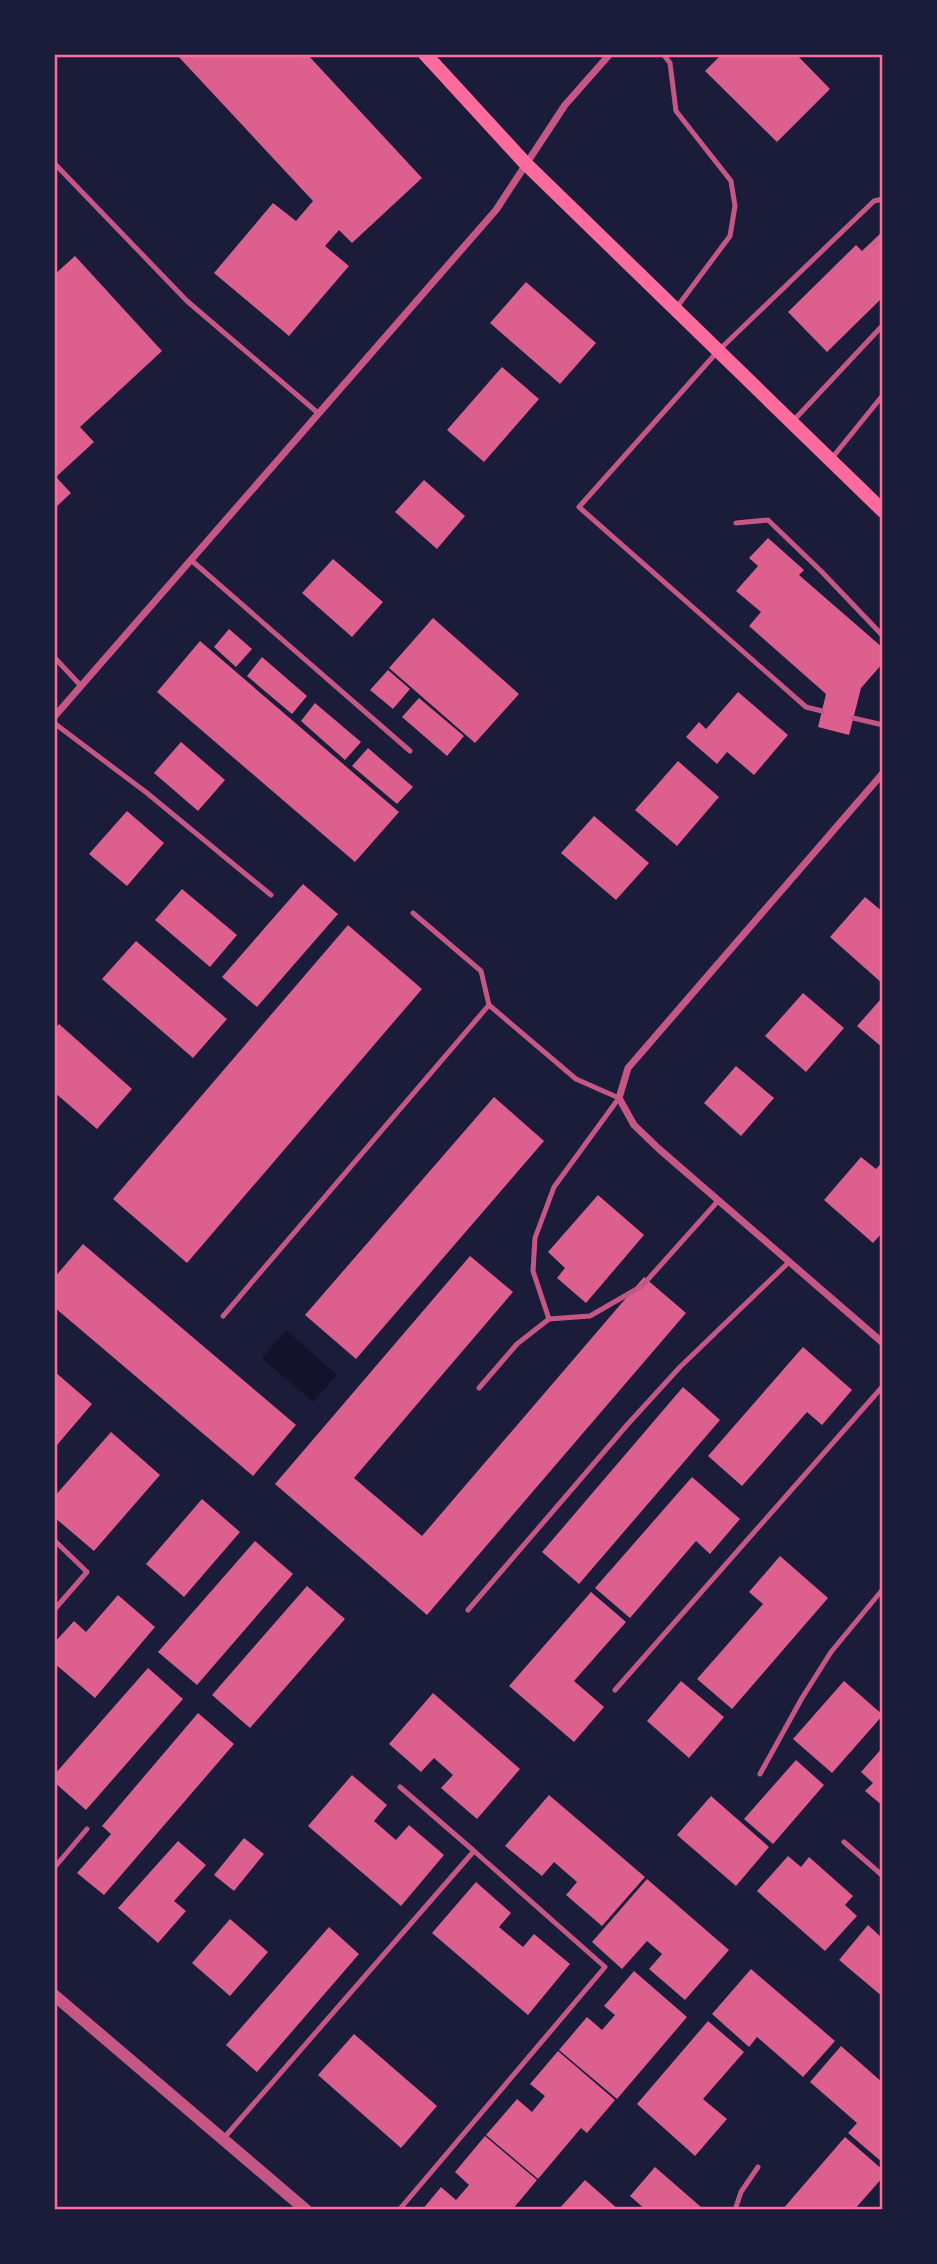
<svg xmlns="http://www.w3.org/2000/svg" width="937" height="2264" font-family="'Sofia Sans Condensed',sans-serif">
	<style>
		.water { fill: #12122b }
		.building { fill: #dd5f8e }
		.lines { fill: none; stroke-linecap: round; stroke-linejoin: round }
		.service { stroke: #c65784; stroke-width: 5 }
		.minor { stroke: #c65784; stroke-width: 7 }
		.tertiary { stroke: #c65784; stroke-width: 12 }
		.secondary { stroke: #ff6b9d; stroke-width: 14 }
		.neatline { fill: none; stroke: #ff6b9d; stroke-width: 2.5 }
	</style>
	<rect width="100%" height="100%" fill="#1b1b3a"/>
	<path class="water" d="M286 1330 337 1375 313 1402 262 1358Z"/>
	<path class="building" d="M176 54H307L422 178 352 243 339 230 325 246 349 266 289 336 214 273 273 203 296 221 313 201Z
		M722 54H796L830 89 777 142 705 71Z
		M883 231V297L827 352 788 312 856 245 862 251Z
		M75 256 162 351 80 427 94 442 56 477 71 493 54 509V275Z
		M526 282 596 343 560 384 490 323Z
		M502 367 539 399 484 462 447 430Z
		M424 480 465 516 437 549 395 512Z
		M768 538 804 570 799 575 883 648V663L861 688 849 735 818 727 826 694 749 626 761 612 736 591 758 566 749 558Z
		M333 559 383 602 352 637 302 593Z
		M433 618 519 694 475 743 389 668Z
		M229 629 252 649 236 667 214 647Z
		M200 641 399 812 355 862 157 692Z
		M262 657 307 696 292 714 247 676Z
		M388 670 410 689 393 709 370 690Z
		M738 692 788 735 754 775 727 752 717 764 686 737 699 722 706 729Z
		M419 698 464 736 447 756 402 717Z
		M315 703 361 742 345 760 301 721Z
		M181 742 225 780 198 811 154 773Z
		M368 748 413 787 397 804 352 766Z
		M678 761 719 797 677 846 635 810Z
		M127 811 164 843 127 886 89 854Z
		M594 816 649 863 616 900 561 853Z
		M303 884 338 914 257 1007 222 977Z
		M182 889 237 935 210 967 155 920Z
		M865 897 883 912V984L830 937Z
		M348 925 422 989 187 1263 113 1199Z
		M136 941 227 1019 193 1058 102 979Z
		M803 993 844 1028 806 1072 765 1036Z
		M880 1000 883 1003V1048L857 1026Z
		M59 1024 132 1089 97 1129 54 1092V1030Z
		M736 1066 774 1098 741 1136 704 1103Z
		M494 1097 544 1141 356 1359 305 1315Z
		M861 1157 876 1169 883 1161V1232L873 1243 824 1200Z
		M598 1195 644 1235 586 1303 557 1278 565 1268 548 1252Z
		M83 1244 296 1425 253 1476 54 1307V1278Z
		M470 1256 513 1292 354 1478 422 1536 644 1277 686 1313 427 1615 275 1484Z
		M803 1347 852 1390 822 1425 807 1412 742 1486 708 1456Z
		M54 1371 92 1404 57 1445 54 1442Z
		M683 1387 720 1420 579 1584 542 1552Z
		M111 1432 160 1475 94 1551 54 1517V1497Z
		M692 1477 740 1519 710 1554 696 1541 630 1618 595 1588Z
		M202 1499 240 1532 184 1597 146 1564Z
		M255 1541 293 1574 197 1685 158 1652Z
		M780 1556 828 1598 732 1709 697 1679 763 1604 749 1592Z
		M307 1586 345 1619 250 1728 212 1695Z
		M591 1592 626 1622 574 1681 604 1707 574 1742 509 1686Z
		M118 1595 155 1627 95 1698 54 1663V1643L74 1621 86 1632Z
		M148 1668 183 1699 86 1810 54 1782V1775Z
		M681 1681 724 1717 689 1758 647 1721Z
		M844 1681 883 1715 832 1773 793 1739Z
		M433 1693 520 1769 477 1819 441 1788 453 1775 434 1758 421 1772 389 1744Z
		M198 1713 234 1744 104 1895 77 1873 111 1834 102 1826Z
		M883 1747V1806L865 1791 873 1783 861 1772Z
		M796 1760 824 1785 773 1844 744 1819Z
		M352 1775 387 1805 374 1821 396 1840 409 1825 444 1855 401 1906 308 1826Z
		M549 1795 645 1877 602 1926 566 1895 577 1882 554 1862 542 1876 505 1846Z
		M711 1796 769 1847 736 1886 677 1835Z
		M244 1838 264 1854 234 1891 214 1875Z
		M178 1841 206 1865 174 1901 186 1911 158 1943 118 1908Z
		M788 1856 801 1867 809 1857 853 1896 845 1905 857 1916 825 1951 757 1891Z
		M647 1879 729 1950 685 2000 649 1969 662 1954 647 1941 622 1969 592 1942Z
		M476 1882 511 1913 499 1927 523 1947 534 1934 570 1964 528 2015 432 1933Z
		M230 1919 268 1952 230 1996 192 1963Z
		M868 1925 881 1937 883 1935V1997L839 1960Z
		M329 1927 359 1954 257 2072 226 2045Z
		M751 1969 835 2041 803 2077 757 2037 749 2047 712 2014Z
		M634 1971 687 2017 617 2099 559 2050 587 2017 602 2030 615 2015 604 2006Z
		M708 2021 744 2052 703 2099 727 2119 695 2156 637 2104Z
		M354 2034 437 2106 401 2148 318 2075Z
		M841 2046 883 2083V2163L848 2133 857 2123 810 2082Z
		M558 2051 615 2100 587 2133 581 2128 538 2179 486 2135 517 2099 532 2112 545 2096 530 2084Z
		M485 2136 537 2180 512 2210H422L441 2187 456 2200 469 2185 455 2172Z
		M845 2137 883 2170V2177L854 2210H782Z
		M655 2167 701 2207 698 2210H646L630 2196Z
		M585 2180 619 2210H558Z"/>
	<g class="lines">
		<path class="service" d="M663 54 670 63 676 111 731 181 735 206 730 236 677 307
			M54 163 187 301 318 413
			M794 420 883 325
			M832 458 883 395
			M736 523 768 520 821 571 883 636
			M191 560 410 751
			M54 657 81 686
			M822 711 806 707 579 507 718 351 874 201 883 199
			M853 718 883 725
			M54 723 147 793 271 895
			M413 913 481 971 489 1005
			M223 1316 489 1005 576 1079 619 1098 554 1187 535 1238 533 1271 549 1319
			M479 1388 517 1344 549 1319 590 1316 642 1286 718 1201
			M54 1540 87 1572 54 1610
			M468 1610 627 1425 680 1367 789 1262
			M615 1690 883 1386
			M760 1774 802 1698 831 1652 883 1589
			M844 1842 883 1876
			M54 1868 87 1829
			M223 2139 474 1851 400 1787
			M399 2210 605 1967 474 1851
			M735 2210 741 2192 758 2167"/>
		<path class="minor" d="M54 717 496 210 565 105 610 54
			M883 773 628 1068 619 1098 634 1125 659 1149 883 1343"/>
		<path class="tertiary" d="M54 1995 306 2210"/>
		<path class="secondary" d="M425 54 526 164 883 511"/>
	</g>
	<rect width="937" height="2264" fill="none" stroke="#1b1b3a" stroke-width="112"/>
	<rect x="56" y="56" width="825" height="2152" class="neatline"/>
</svg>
